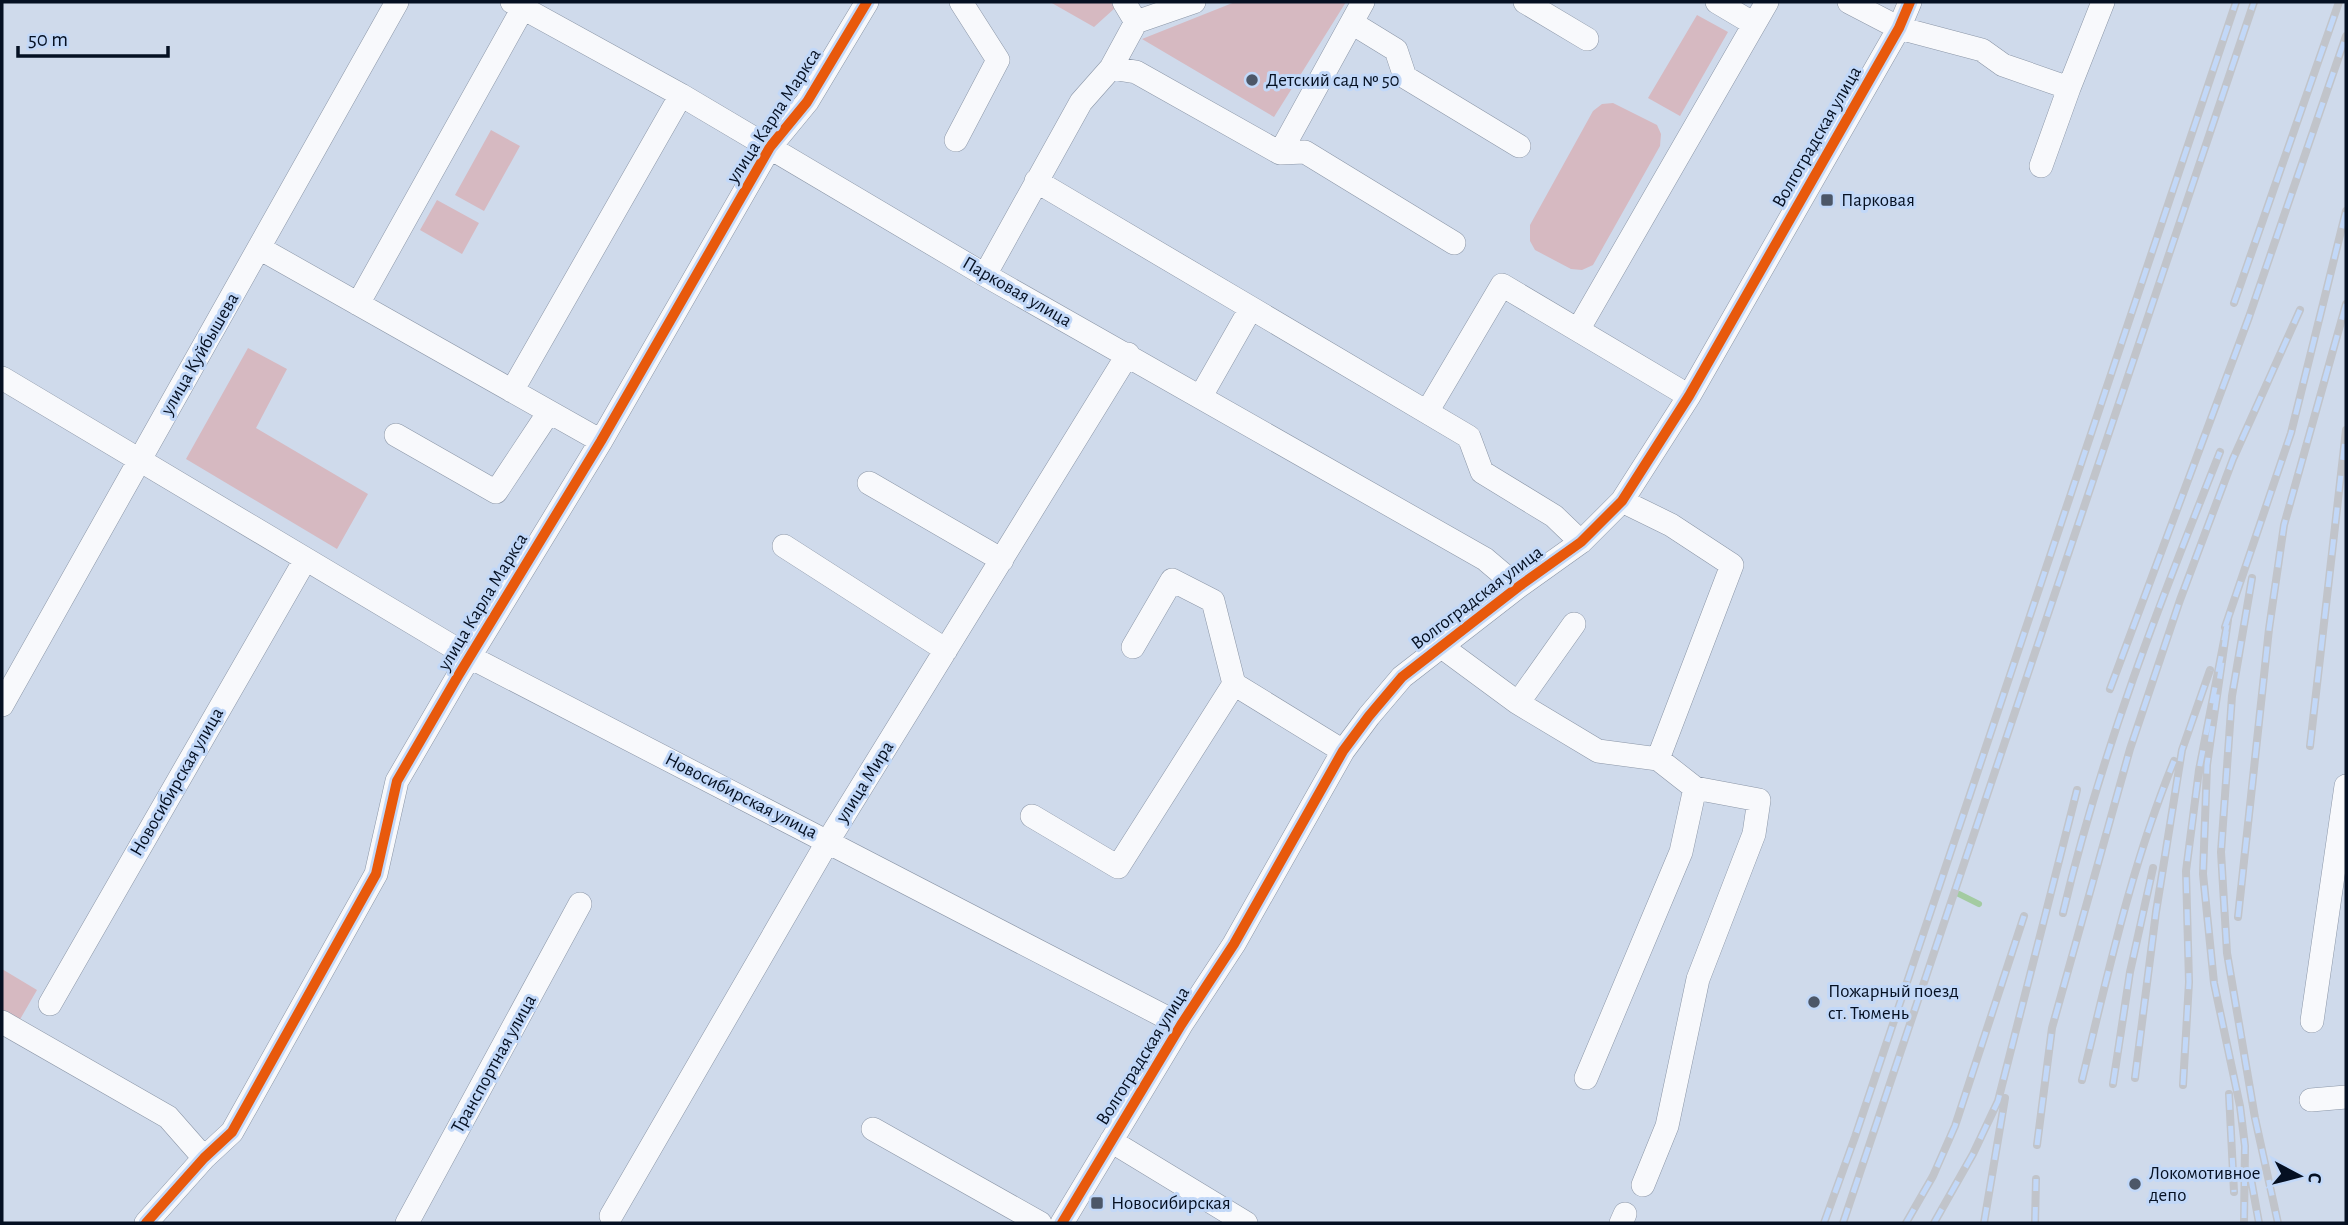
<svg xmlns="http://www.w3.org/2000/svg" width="2348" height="1225" font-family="'Alegreya Sans',sans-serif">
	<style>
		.green { fill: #d6b9c1 }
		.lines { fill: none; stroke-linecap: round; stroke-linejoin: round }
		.stream { stroke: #a3cba1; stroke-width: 6 }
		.minor-casing { stroke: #8b96a7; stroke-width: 24 }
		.minor { stroke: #f8f9fc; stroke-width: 23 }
		.rail-casing { stroke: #c1c4ca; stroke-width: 8 }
		.rail { stroke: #c2d8f8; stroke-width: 5; stroke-dasharray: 16; stroke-linecap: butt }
		.cycleway-casing { stroke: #c2d8f8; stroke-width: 15 }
		.cycleway { stroke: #e8590c; stroke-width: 10 }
		.poi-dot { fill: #4c5768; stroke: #c2d8f8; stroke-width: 2.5 }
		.labels { text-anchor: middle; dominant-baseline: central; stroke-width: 6; stroke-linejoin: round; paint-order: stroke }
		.poi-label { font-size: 19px; fill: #051022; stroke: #c2d8f8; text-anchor: start }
		.street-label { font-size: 19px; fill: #051022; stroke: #c2d8f8 }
	</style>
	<rect width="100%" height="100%" fill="#cfdaeb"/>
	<path class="green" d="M1050 2H1111L1115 8 1094 27Z
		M1235 2H1346L1274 117 1142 39Z
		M1697 15 1728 32 1680 116 1648 98Z
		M1613 103 1657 125 1661 134 1660 146 1593 265 1582 270 1571 269 1535 250 1530 241V225L1593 111 1602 104Z
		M491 130 520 146 484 211 455 195Z
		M437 200 479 223 462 254 420 230Z
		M248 348 287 369 256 428 368 494 337 549 186 459Z
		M2 969 37 990 15 1028 2 1021Z"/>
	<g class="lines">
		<path class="stream" d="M1959 894 1979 904"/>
		<defs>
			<path id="minor" d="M512 2 681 95 985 275 1485 559 1518 587
				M1124 2 1136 22
				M1525 2 1587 39
				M1717 2 1754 24
				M1849 2 1899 28 1982 50 2003 65 2069 88 2041 166
				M1352 23 1396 50 1405 77 1519 146
				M1111 68 1136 22 1194 2
				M2069 88 2103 2
				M956 140 998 60 961 2
				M1280 153 1363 2
				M1036 181 1251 308 1201 396
				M261 249 601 441
				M985 275 1081 102 1111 68 1136 72 1280 153 1305 152 1454 243
				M358 304 523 8
				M1251 308 1469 437 1482 472 1554 516 1581 542
				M1578 330 1767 2
				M2 378 470 657 1181 1025
				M512 391 681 95
				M1427 412 1502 285 1689 396
				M396 435 496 492 549 412
				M869 483 1002 560
				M1622 501 1671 525 1732 565 1658 759
				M784 546 946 650
				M1133 647 1172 580 1213 601 1234 684
				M1442 647 1518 703 1574 624
				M1518 703 1598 751 1658 759 1695 788 1681 852 1586 1078
				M2 705C133 470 267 237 397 2
				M1032 816 1118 867 1234 684 1343 751
				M50 1004 305 560
				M2312 1021 2346 786
				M2 1022 168 1117 204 1158
				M2311 1100 2346 1097
				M873 1129 1040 1223
				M1111 1141 1246 1223
				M1643 1185 1667 1126 1698 979 1754 834 1759 800 1695 788
				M611 1216 828 841 1128 354
				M146 1223 204 1158 232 1132 376 874 397 781 458 676 601 441 770 147 807 102 867 2
				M407 1223 580 904
				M1062 1223 1181 1025 1234 944 1343 751 1369 716 1402 677 1518 587 1581 542 1622 501 1689 396 1899 28 1910 2
				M1621 1223 1625 1214"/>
		</defs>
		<use href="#minor" class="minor-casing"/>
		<use href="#minor" class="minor"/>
		<defs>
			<path id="rail" d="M2234 303 2339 2
				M2252 578 2232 696 2221 852 2227 953 2255 1118 2278 1223
				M2225 627 2291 433 2346 211
				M2110 689 2249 317 2346 36
				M2310 746 2346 430
				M2063 913C2100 755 2160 602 2220 452
				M2238 917 2269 629 2284 525 2346 304
				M2135 1078 2156 912 2182 750 2210 670
				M2082 1080C2108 973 2132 863 2174 761
				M2113 1084 2130 972 2153 868
				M2183 1085 2189 982 2186 871 2199 770 2228 620 2207 765 2203 874 2214 983 2240 1106 2245 1146 2244 1223
				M2229 1094 2234 1192
				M2037 1145 2052 1028 2130 749 2180 600 2233 459 2300 310
				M2251 1179 2259 1223
				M1824 1223 1855 1137 2236 2
				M1843 1223 2254 2
				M1906 1223 1933 1176 1955 1126 2024 916
				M1934 1223 1973 1154 1998 1101 2077 790
				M1984 1223 2005 1098
				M2035 1223 2036 1179"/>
		</defs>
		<use href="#rail" class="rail-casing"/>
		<use href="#rail" class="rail"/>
		<defs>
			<path id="cycleway" d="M146 1223 204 1158 232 1132 376 874 397 781 458 676 601 441 770 147 807 102 867 2
				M1062 1223 1181 1025 1234 944 1343 751 1369 716 1402 677 1518 587 1581 542 1622 501 1689 396 1899 28 1910 2"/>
		</defs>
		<use href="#cycleway" class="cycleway-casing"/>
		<use href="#cycleway" class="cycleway"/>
	</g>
	<g class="poi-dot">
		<circle cx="1252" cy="80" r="7"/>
		<rect x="1820" y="193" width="14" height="14" rx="3.5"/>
		<circle cx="1814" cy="1002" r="7"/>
		<circle cx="2135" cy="1184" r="7"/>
		<rect x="1090" y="1196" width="14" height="14" rx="3.5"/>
	</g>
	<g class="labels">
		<g class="poi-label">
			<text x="1266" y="80">Детский сад № 50</text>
			<text x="1841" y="200">Парковая</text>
			<text x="1828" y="991">Пожарный поезд<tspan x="1828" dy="22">ст. Тюмень</tspan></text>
			<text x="2149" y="1173">Локомотивное<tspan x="2149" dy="22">депо</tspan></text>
			<text x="1111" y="1203">Новосибирская</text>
		</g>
		<g class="street-label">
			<text transform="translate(774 116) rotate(-57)">улица Карла Маркса</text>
			<text transform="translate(1817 137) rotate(-60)">Волгоградская улица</text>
			<text transform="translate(1017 292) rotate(30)">Парковая улица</text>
			<text transform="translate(200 354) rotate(-60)">улица Куйбышева</text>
			<text transform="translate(1477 598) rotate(-37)">Волгоградская улица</text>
			<text transform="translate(483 602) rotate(-59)">улица Карла Маркса</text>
			<text transform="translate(177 782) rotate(-60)">Новосибирская улица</text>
			<text transform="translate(865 782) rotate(-58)">улица Мира</text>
			<text transform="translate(741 796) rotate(27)">Новосибирская улица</text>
			<text transform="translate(1143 1056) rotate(-58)">Волгоградская улица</text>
			<text transform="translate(494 1064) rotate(-61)">Транспортная улица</text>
		</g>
	</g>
	<rect width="2348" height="1225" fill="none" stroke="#051022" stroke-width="7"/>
	<g transform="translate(2299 1176) rotate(97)" stroke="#c2d8f8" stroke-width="5" paint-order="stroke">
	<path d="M0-5L12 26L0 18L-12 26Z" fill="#051022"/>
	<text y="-10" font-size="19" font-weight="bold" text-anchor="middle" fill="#051022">С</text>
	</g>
	<path d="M18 46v10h150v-10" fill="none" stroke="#051022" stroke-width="3.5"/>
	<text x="28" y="46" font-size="21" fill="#051022" stroke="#c2d8f8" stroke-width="5" paint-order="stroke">50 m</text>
</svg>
